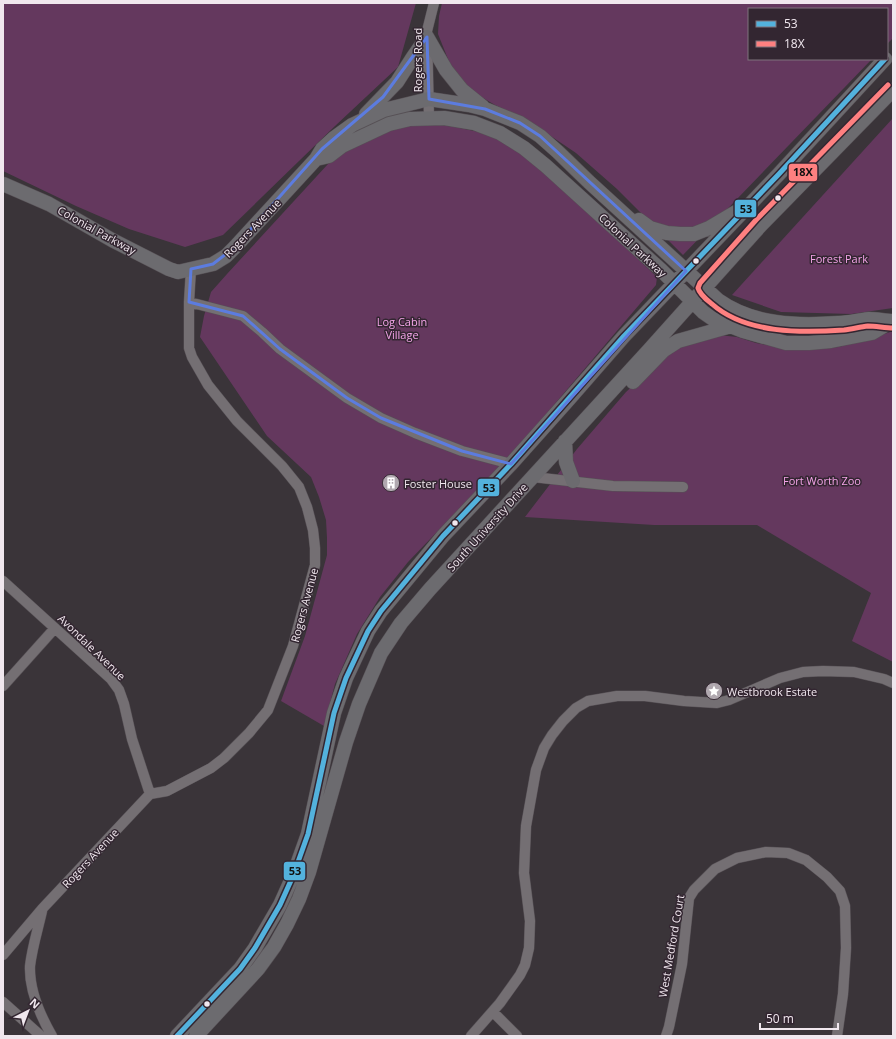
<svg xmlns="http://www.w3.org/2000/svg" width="896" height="1039" font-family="'Open Sans',sans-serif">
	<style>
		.green { fill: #64385e }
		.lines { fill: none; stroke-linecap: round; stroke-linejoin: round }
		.street-casing { stroke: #575156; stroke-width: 11 }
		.secondary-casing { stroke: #575156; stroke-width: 15 }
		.street { stroke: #746f73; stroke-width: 10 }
		.secondary { stroke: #6c6b6f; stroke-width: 14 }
		.bus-1-casing { stroke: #332631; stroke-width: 8 }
		.bus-2-casing { stroke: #332631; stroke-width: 8 }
		.bus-1 { stroke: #53b2dd; stroke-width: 5 }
		.bus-2 { stroke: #ff8080; stroke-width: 5 }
		.marked { fill: none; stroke: #5c7cdf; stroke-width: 3; stroke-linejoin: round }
		.bus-dot { fill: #f0e7ee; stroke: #332631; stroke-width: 1.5 }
		.labels { text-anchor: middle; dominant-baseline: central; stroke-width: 3; stroke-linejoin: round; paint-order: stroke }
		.street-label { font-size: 11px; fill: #f0e7ee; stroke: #332631 }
		.park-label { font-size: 11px; fill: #f5a4e9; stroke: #332631 }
		.poi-label { font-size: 11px; fill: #f0e7ee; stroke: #332631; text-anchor: start }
		.line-badge { stroke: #332631; stroke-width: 1.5 }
		.pale-badge-label { font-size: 11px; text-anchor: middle; font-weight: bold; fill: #111 }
	</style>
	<rect width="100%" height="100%" fill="#3a3439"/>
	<path class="green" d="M3 3H416L398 67 335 126 223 235 185 247 129 229 76 206 3 171Z
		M442 3H893V38L887 44V9H749V59H872L683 255 617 189 576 153 530 122 495 105 478 95 464 85 450 64 438 34 439 16Z
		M893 118V308L851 314 781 312 732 295Z
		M426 123 455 127 479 132 511 145 561 187 657 277 656 285 513 453 408 562 380 597 357 634 335 684 324 726 281 701 305 636 327 555V538L326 520 319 497 311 477 267 436 200 337 204 316 211 292 227 274 328 164 353 145 379 132Z
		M893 331V662L852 641 871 593 757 525H654L525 517 577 449 626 392 671 350 719 335 737 337 756 343 785 348 818 349 838 347 870 339Z"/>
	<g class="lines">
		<defs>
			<path id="street" d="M429 118 427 31 434 3
				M189 302 243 316 262 332 280 349 347 398 381 418 415 433 462 451 511 464
				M533 477 613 486 683 487
				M3 581 111 679 119 690 124 704 132 739 150 794
				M3 686 55 628
				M42 911C38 929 32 948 30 966 29 991 40 1015 52 1036
				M3 955 42 909 150 794 167 791 211 768 224 758 249 733 268 710 293 646 315 565V548L313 530 307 507 299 487 282 466 237 421 208 385 192 357 189 348V302L191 269
				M3 1002 41 1036
				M493 1012 517 1036
				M471 1036 500 1003 520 975 525 965 529 948 530 921 524 873 526 826 536 770 544 748 552 735 563 721 576 708 588 701 617 696H645L684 701 717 703 729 700 780 678 803 672 823 671 854 672 884 679 893 683
				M666 1036 669 1027 682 964 689 898 694 890 715 869 737 858 766 852 788 853 806 860 827 877 840 891 845 906 846 948 843 994 837 1036"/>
			<path id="secondary" d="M366 114 397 82 413 57 427 37 446 70 462 90 483 107
				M316 159 329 156 342 146 389 124 410 119 444 118 474 123 500 133 524 148 546 166 611 225 661 270 703 312 713 319 743 331 786 343H809L831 341 872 333 892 321
				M3 184 49 204 112 240 169 269 178 272 213 264 226 256 235 247 316 159 322 149 334 138 352 125 384 110 429 99 469 105 485 109 520 123 540 136 558 152 589 182 718 300C753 325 797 326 838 323 849 323 859 320 869 319 877 319 885 321 893 321
				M639 220 650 228 667 233 680 234H694L709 228 736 212
				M633 382 664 350 678 341 731 326
				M565 441 566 462 573 481
				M177 1036 240 969 255 948 280 905 293 876 308 834 334 713 346 678 368 631 381 611 443 536 511 464 569 399 624 336 778 175 885 59
				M196 1036 258 969 274 947 287 924 299 899 309 872 346 742 359 704 381 653 401 623 430 589 649 350 761 225 893 90"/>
		</defs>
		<use href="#street" class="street-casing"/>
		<use href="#secondary" class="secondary-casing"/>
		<use href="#street" class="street"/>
		<use href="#secondary" class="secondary"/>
		<defs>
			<path id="bus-1" d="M177 1036 240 969 255 948 280 905 293 876 308 834 334 713 346 678 368 631 381 611 443 536 511 464 624 336 778 175 885 59"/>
			<path id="bus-2" d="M888 85 756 220 700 283 698 288C700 295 707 300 712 304 746 334 802 333 844 330 852 329 860 327 868 326 876 326 885 328 893 328"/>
		</defs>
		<use href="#bus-1" class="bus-1-casing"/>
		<use href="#bus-2" class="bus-2-casing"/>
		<use href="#bus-1" class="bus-1"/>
		<use href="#bus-2" class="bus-2"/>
	</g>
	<path class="marked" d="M427 37 429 99 485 109 520 123 540 136 686 271 511 464 462 451 381 418 347 398 280 349 243 316 189 302 191 269 213 264 235 247 322 149 383 97Z"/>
	<defs>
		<symbol id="building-disc" viewBox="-11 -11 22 22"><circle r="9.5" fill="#b0a8af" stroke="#332631"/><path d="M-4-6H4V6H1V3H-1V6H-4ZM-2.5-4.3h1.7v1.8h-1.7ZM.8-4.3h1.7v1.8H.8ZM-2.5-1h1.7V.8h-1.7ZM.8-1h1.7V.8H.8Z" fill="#fff"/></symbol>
		<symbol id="sight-disc" viewBox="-11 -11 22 22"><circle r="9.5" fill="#b0a8af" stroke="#332631"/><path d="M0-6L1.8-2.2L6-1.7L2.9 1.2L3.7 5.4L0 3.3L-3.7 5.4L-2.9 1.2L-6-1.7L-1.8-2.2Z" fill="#fff"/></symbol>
	</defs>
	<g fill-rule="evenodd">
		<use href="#building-disc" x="381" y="473" width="20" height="20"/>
		<use href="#sight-disc" x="704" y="681" width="20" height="20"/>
	</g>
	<g class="bus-dot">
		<circle cx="778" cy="198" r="3.5"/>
		<circle cx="696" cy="261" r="3.5"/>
		<circle cx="455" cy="523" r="3.5"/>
		<circle cx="207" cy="1004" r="3.5"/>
	</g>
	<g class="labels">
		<g class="street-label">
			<text transform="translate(417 60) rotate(-90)">Rogers Road</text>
			<text transform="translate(252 228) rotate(-46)">Rogers Avenue</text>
			<text transform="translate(97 230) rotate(29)">Colonial Parkway</text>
			<text transform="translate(633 245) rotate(43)">Colonial Parkway</text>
			<text transform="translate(487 527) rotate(-48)">South University Drive</text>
			<text transform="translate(304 605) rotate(-75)">Rogers Avenue</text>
			<text transform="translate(92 647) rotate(44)">Avondale Avenue</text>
			<text transform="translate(90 858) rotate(-47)">Rogers Avenue</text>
			<text transform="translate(671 946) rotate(-80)">West Medford Court</text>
		</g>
		<g class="park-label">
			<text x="839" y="258">Forest Park</text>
			<text x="402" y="321">Log Cabin<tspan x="402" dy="13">Village</tspan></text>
			<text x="822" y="480">Fort Worth Zoo</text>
		</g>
		<g class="poi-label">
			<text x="404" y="483">Foster House</text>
			<text x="727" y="691">Westbrook Estate</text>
		</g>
	</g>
	<g class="line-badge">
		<rect x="788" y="163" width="30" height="19" rx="4" fill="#ff8080"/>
		<rect x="734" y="199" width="23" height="19" rx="4" fill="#53b2dd"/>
		<rect x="477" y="478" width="23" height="19" rx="4" fill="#53b2dd"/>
		<rect x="283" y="861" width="23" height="20" rx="4" fill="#53b2dd"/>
	</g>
	<g class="pale-badge-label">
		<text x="803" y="176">18X</text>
		<text x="746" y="213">53</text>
		<text x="489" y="492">53</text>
		<text x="295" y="875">53</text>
	</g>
	<rect width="896" height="1039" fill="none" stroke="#f0e7ee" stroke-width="8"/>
	<rect x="748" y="8" width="140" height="52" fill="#332631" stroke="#7f737d"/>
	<rect x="756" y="21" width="20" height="6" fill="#53b2dd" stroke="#7f737d"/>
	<text x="784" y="28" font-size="12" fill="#f0e7ee">53</text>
	<rect x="756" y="41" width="20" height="6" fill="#ff8080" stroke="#7f737d"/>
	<text x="784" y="48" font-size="12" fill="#f0e7ee">18X</text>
	<g transform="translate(28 1011) rotate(42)" stroke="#332631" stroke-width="3" paint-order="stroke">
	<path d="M0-3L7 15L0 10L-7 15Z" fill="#f0e7ee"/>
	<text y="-6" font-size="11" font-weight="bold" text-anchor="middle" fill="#f0e7ee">N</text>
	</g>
	<path d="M760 1023v6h78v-6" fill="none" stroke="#f0e7ee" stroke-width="2"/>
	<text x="766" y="1023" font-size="12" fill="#f0e7ee" stroke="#332631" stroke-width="3" paint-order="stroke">50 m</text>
</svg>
